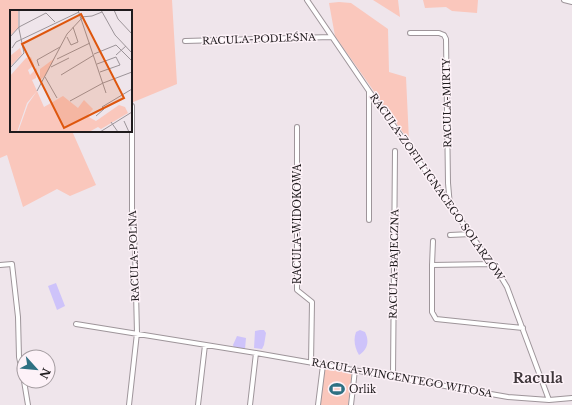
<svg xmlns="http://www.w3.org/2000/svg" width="572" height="405" font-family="'Libre Baskerville',serif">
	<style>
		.green { fill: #fac7bc }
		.water { fill: #cec3fa }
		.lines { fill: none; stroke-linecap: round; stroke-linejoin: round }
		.street-casing { stroke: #9e959a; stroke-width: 6 }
		.street { stroke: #fff; stroke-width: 4 }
		.labels { text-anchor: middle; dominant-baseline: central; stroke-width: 3; stroke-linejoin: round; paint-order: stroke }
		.street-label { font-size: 10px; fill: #1f1b1d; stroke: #fdf2f8 }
		.poi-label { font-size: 10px; fill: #1f1b1d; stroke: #fdf2f8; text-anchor: start }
		.district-label { font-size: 14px; font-weight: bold; fill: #3d3539; stroke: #fdf2f8 }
		.inset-road { fill: none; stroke: #9c9499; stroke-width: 1 }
		.view { fill: #de560d; fill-opacity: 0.15; stroke: #de560d; stroke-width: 2 }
		.inset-edge { fill: none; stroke: #1f1b1d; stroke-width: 2 }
	</style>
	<rect width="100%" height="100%" fill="#efe5eb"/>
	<path class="green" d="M0 0H172L177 84 131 103V11H11V131H72L96 185 70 196 57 189 23 207 7 155 0 158Z
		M373 0H398L400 17Z
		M423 0H478L477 13 452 11 446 7 425 8Z
		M339 2 351 3 388 29 389 72 406 77 409 141 335 36 329 3Z
		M329 367 352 372 348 405H320L323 375 326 368Z"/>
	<path class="water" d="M56 283 65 306 57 310 48 286Z
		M260 330H264L266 333 264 345 262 349 254 348 255 331Z
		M360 330 365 332C370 342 367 350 359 355 355 348 353 340 356 332Z
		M237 336 246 338 245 349 234 348 233 345Z"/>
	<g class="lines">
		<defs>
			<path id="street" d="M307 0 369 91 501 277 507 287 549 400
				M564 0 572 2
				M410 33H439L444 35 446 39 448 183 450 206
				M185 41 332 37
				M297 127V290L312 302 311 363
				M369 220V91
				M450 235 471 234
				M493 264 432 265V312L436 319 523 328
				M0 265 12 264 18 317 19 357 24 381
				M432 265 433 241
				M76 324 256 353 508 397 549 400 572 398
				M393 376 395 151
				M24 381 28 405
				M129 405 137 333 135 251 132 210V106
				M198 405 205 345
				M250 405 256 353
				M318 405 323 365
				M351 405 355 370"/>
		</defs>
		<use href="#street" class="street-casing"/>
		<use href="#street" class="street"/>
	</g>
	<defs>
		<symbol id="stadium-bare" viewBox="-9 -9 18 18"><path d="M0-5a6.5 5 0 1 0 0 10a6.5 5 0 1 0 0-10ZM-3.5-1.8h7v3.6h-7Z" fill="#2e7082" stroke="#fdf2f8" stroke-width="2.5" paint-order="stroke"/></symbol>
	</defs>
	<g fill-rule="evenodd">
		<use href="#stadium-bare" x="326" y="378" width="22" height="22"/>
	</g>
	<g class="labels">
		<g class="street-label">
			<text transform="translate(259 39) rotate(-2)">RACULA-PODLEŚNA</text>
			<text transform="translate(447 103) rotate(-91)">RACULA-MIRTY</text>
			<text transform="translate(437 187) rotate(55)">RACULA-ZOFII I IGNACEGO SOLARZÓW</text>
			<text transform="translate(297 224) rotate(-90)">RACULA-WIDOKOWA</text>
			<text transform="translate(134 256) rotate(-92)">RACULA-POLNA</text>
			<text transform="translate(394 264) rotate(-89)">RACULA-BAJECZNA</text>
			<text transform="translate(402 378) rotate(10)">RACULA-WINCENTEGO WITOSA</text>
		</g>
		<g class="poi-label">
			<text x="349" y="389">Orlik</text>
		</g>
		<g class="district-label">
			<text x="538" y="378">Racula</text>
		</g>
	</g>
	<g transform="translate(10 10)">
		<rect width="122" height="122" fill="#efe5eb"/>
		<path d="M0 0H8V18L0 26ZM10 38 12 44 0 57V46ZM21 47 24 55 18 60 20 65 27 58 26 68 22 70 27 81 17 93 7 122H0V66L16 48ZM45 48 35 66 30 70V59ZM27 81 34 97 53 86 68 98 74 90 83 99 77 106 86 111 109 95 115 97 118 103 91 119 88 117 79 122H8L18 94Z" fill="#fac7bc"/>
		<path class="inset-road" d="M68 0 96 83M91 0 105 25 122 43M104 0 108 9 122 24M71 7 82 6 92 2M0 27 9 17 36 3 45 12M57 27 61 35 68 32 63 17M2 38 6 32 69 2M84 44 106 35 122 51M106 45 116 36M47 49 80 33M87 54 106 47 110 55 90 62M29 56 27 50 50 37M41 57 59 48M0 58 14 43 9 19V0M51 65 84 45M35 67 47 88M27 81 57 24 72 8M60 91 93 73 122 62M86 106 94 99 92 97 122 79M114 111 119 122M101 112 108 122M90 122 122 102"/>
		<path class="view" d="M71 4 114 88 54 118 12 34Z"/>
		<rect width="122" height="122" class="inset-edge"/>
	</g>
	<g transform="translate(36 369) rotate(117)"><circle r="19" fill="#fdf2f8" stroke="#a49ca0"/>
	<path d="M0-3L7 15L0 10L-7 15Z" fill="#2e7082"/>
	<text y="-6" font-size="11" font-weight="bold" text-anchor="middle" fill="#1f1b1d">N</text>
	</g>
</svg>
